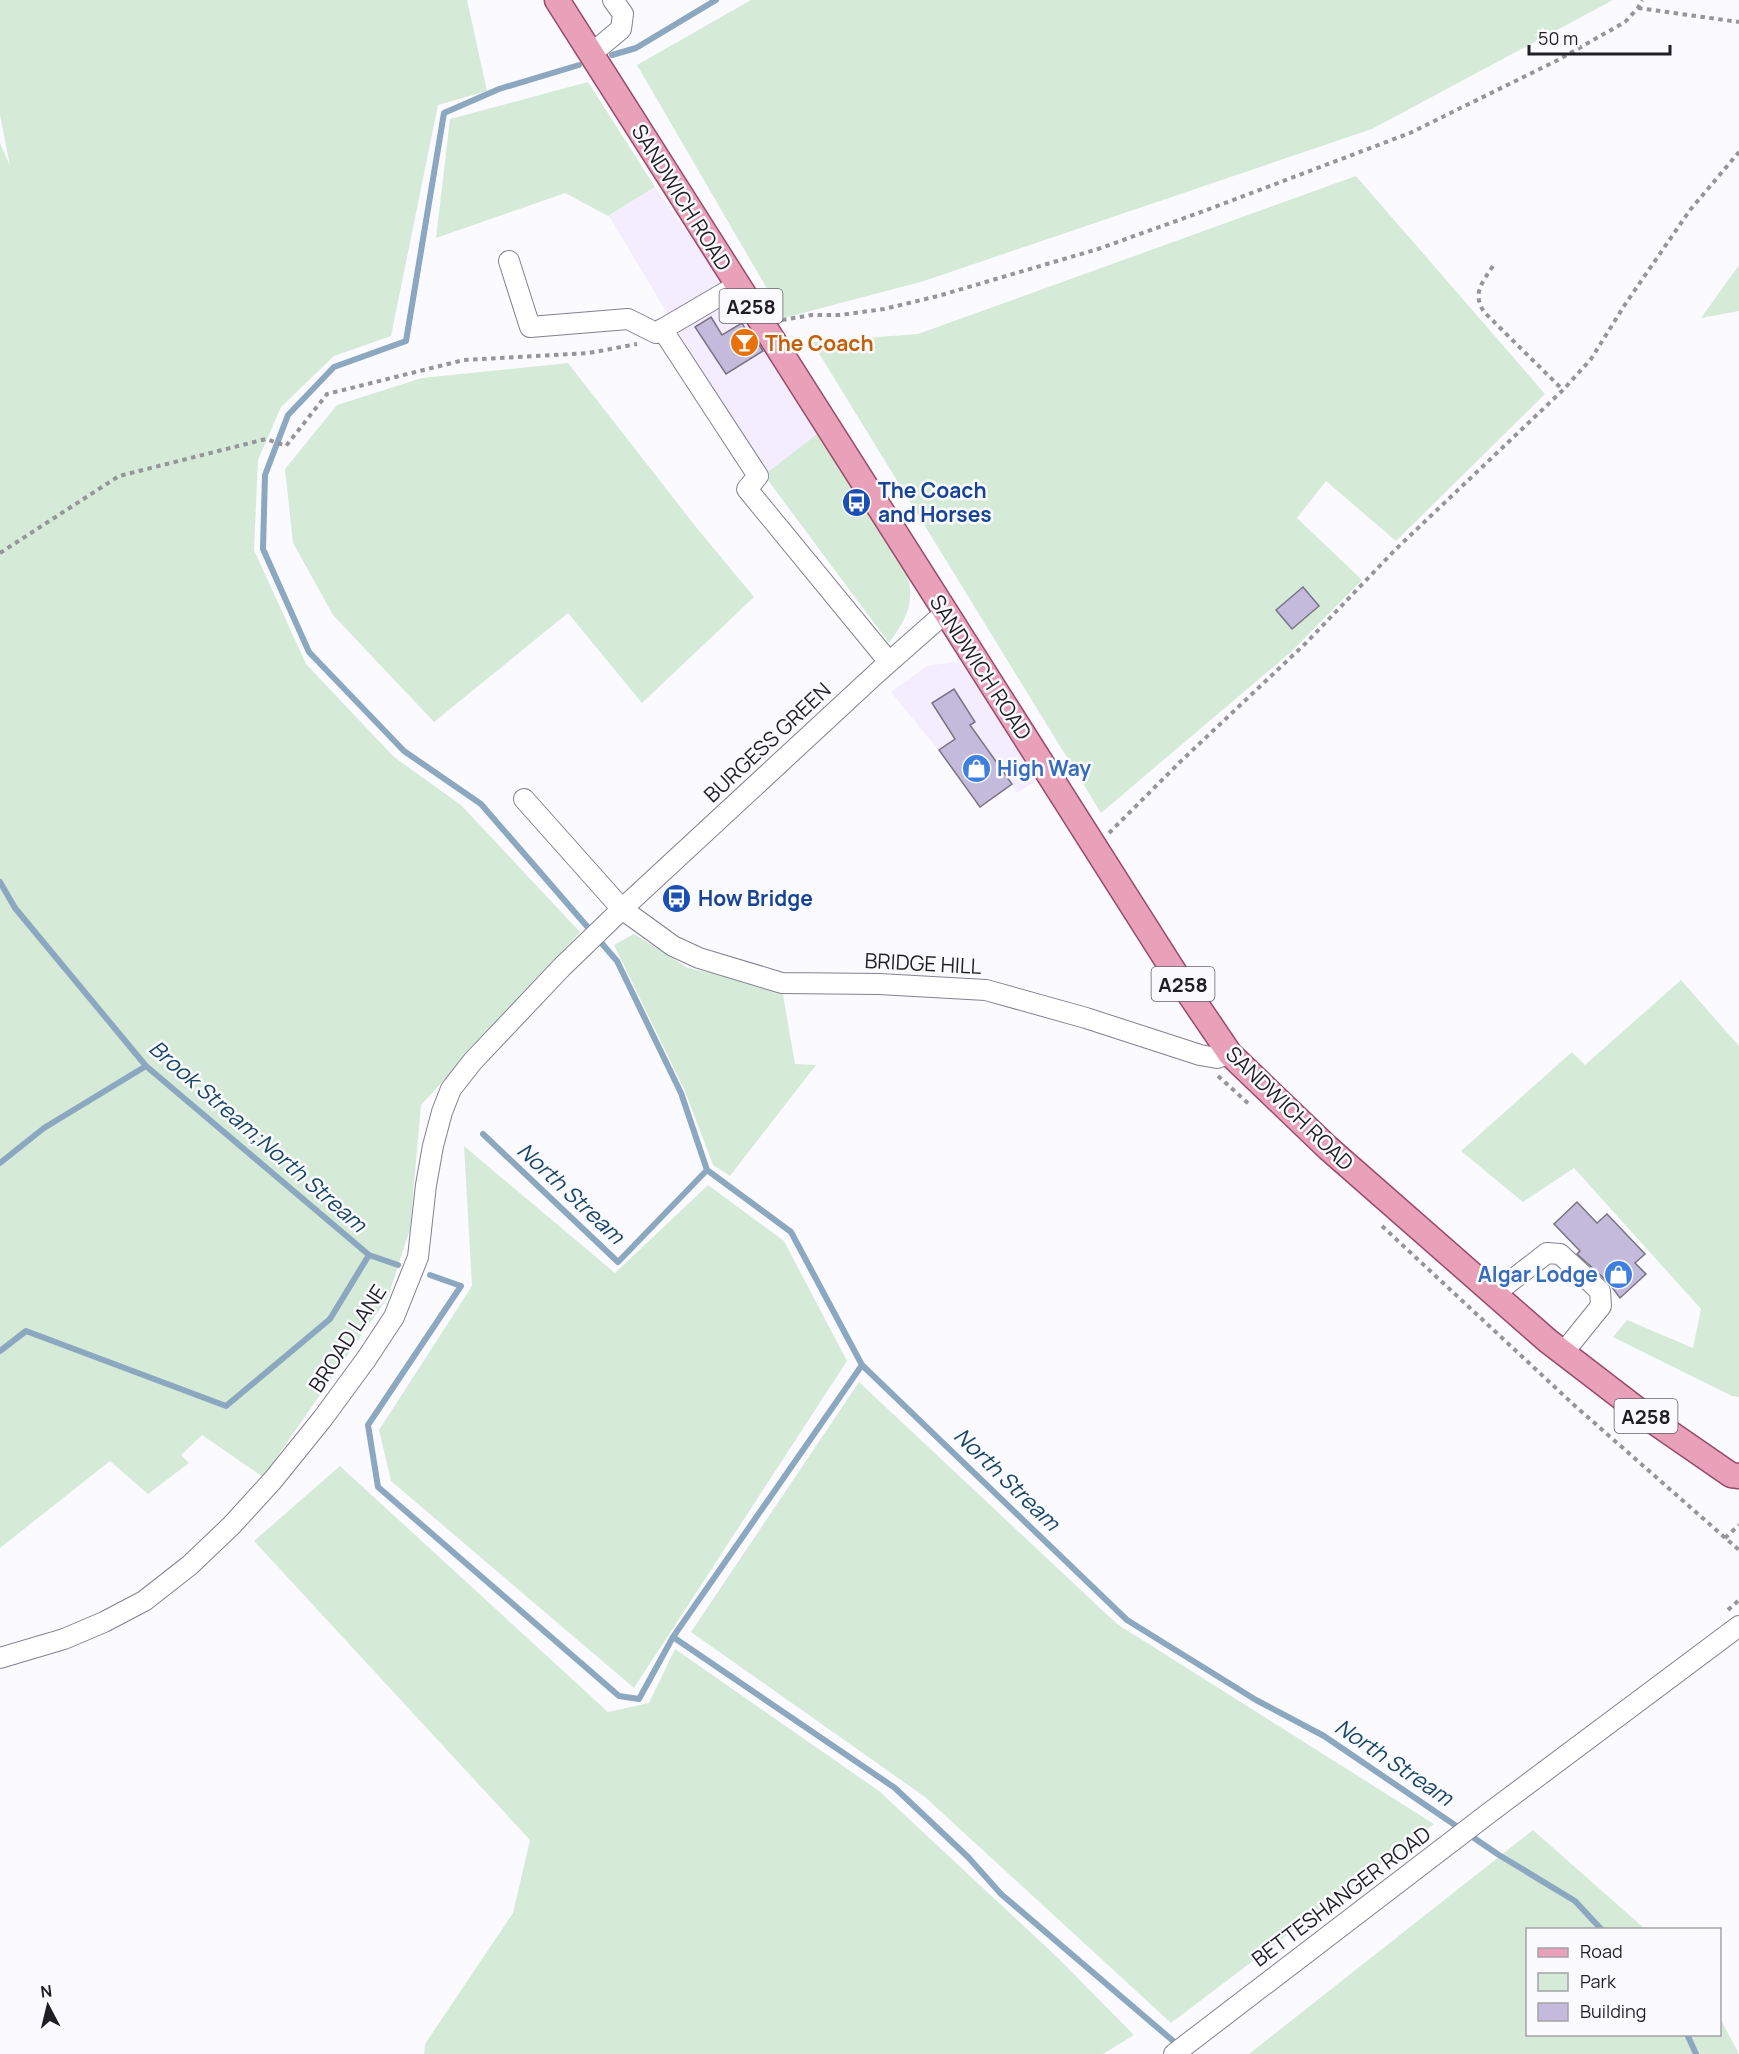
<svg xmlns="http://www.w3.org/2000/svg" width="1739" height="2054" font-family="Manrope,sans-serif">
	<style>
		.commercial { fill: #f3edff }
		.green { fill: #d5ebd7 }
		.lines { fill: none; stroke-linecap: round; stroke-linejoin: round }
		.stream { stroke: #8ca8c1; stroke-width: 6 }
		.building { fill: #c4badc; stroke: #797485; stroke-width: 1.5 }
		.minor-casing { stroke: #838193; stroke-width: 22 }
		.major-casing { stroke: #984b68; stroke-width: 27 }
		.path { stroke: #96959a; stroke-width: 4; stroke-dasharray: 4.5 4.5; stroke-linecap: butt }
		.minor { stroke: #fff; stroke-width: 20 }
		.major { stroke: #e8a1b9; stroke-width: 24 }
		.labels { text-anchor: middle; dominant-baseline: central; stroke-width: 5; stroke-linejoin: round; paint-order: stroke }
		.shield { fill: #fbfafe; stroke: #626167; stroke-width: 1.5 }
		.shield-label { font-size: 20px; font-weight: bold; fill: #201f26 }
		.street-label { font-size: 21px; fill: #201f26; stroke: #fbfafe }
		.food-label { font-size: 21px; font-weight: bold; fill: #c56008; stroke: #fbfafe; text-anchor: start }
		.transit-label { font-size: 21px; font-weight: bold; fill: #164399; stroke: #fbfafe; text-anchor: start }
		.shop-label { font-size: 21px; font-weight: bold; fill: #366cbe; stroke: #fbfafe; text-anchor: start }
		.water-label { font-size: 22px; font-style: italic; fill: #19476a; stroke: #fbfafe }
	</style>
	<rect width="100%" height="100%" fill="#fbfafe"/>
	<path class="commercial" d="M655 187 725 286 821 431 764 475 609 216Z
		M954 662 980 672 1045 774 1017 793 1012 784 980 807 936 747 891 692 927 666Z"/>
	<path class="green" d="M0 0H467L487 91 438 105 391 336 334 356 281 407 258 460 254 550 306 664 394 757 461 805 580 932 421 1105 410 1229 388 1297 263 1477 202 1435 181 1455 189 1463 148 1494 110 1461 0 1548V143L10 166 0 115Z
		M751 0H1613L1372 129 924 281 784 318 637 65Z
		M588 82 655 187 608 216 565 193 436 238 450 119Z
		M1356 176 1545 394 1396 541 1326 481 1297 518 1362 580 1292 651 1101 813 812 342 918 334Z
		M1739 265V311L1701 318Z
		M568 363 696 527 754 597 642 703 568 613 434 722 333 615 293 543 285 469 337 405 422 378Z
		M821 431 904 568C918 598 907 619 889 643L764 475Z
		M634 934 688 968 782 989 795 1064 816 1065 730 1176 713 1165 685 1091 614 945Z
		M1681 980 1739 1046V1397L1732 1396 1613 1337 1627 1320 1693 1348 1701 1309 1574 1168 1523 1202 1461 1151 1572 1052 1585 1065Z
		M464 1146 615 1273 708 1185 784 1241 847 1361 634 1688 391 1481 379 1430 472 1286Z
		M859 1382 1117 1624 1434 1824 1171 2023 925 1797 691 1632Z
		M340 1466 608 1712 649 1703 675 1649 879 1791 1059 1959 1134 2035 1103 2054H424L425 2044 513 1913 530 1840 254 1541Z
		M1533 1830 1645 1929 1528 1930V2034H1720V2018L1739 2054H1249Z"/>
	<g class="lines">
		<path class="stream" d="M612 55 636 48 716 0
			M579 65 499 89 444 113 406 341 334 367 288 415 265 475 263 549 309 652 404 751 481 804 617 961 681 1093 707 1170
			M0 882 15 908 146 1066 369 1255 330 1319 226 1406 26 1331 0 1351
			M483 1134 618 1262 707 1170
			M0 1163 44 1128 146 1066
			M707 1170 791 1232 862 1365 1127 1620 1256 1700 1324 1736 1499 1855 1575 1901 1602 1930
			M369 1255 398 1265
			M430 1275 461 1286 368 1425 378 1487 619 1696 639 1699 673 1637
			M862 1365 673 1637 895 1788 968 1857 1001 1894 1179 2046
			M1687 2034 1696 2054"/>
	</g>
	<path class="building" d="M711 317 722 335 742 323 751 339 754 337 763 351 726 374 695 327Z
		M1303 587 1319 606 1292 629 1276 610Z
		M954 689 975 722 970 725 1012 784 980 807 939 750 955 739 932 703Z
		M1577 1202 1597 1223 1607 1214 1645 1254 1635 1263 1646 1274 1620 1298 1608 1282 1577 1254 1580 1251 1554 1224Z"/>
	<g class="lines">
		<defs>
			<path id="minor" d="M591 54 621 29 623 14 613 0
				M509 261 530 327 628 319 656 333 738 285
				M662 329 758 476 747 489 889 662
				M524 799 622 909 673 946 699 958 782 983 879 984 986 990 1086 1018 1200 1055 1217 1058 1230 1054
				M1494 1294 1547 1253 1560 1254 1600 1291 1601 1306 1563 1353
				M0 1658 64 1639 104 1622 144 1601 190 1565 232 1525 273 1480 323 1418 367 1358 394 1317 418 1257 426 1185 433 1146 442 1112 451 1089 473 1061 562 967 622 909 878 672 946 612
				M1174 2054 1489 1813 1739 1626"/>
			<path id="major" d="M557 0 1173 970 1230 1054 1328 1148 1548 1341 1647 1417 1731 1475 1739 1476"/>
		</defs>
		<use href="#minor" class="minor-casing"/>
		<use href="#major" class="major-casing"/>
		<path class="path" d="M1638 8 1739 22
			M1493 266C1482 283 1472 293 1484 312L1563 390
			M782 320 812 315H840L884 309 938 296 1098 249 1204 211 1410 133 1558 60 1625 22 1638 8 1642 0
			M0 553 119 476 266 439 286 446 327 394 464 360 589 353 637 344
			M1109 833 1180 762 1306 643 1396 549 1563 390 1591 359 1626 303 1690 210 1739 152
			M1218 1076 1250 1105
			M1382 1226 1574 1405 1739 1550
			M1725 1538 1739 1525
			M1728 1610 1739 1600"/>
		<use href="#minor" class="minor"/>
		<use href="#major" class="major"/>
	</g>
	<defs>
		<symbol id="bar-disc" viewBox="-11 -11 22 22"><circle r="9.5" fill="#e8710a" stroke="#fbfafe"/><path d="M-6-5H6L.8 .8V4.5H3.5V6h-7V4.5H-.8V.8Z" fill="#fff"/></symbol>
		<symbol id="bus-disc" viewBox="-11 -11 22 22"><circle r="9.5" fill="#1a4fb4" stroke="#fbfafe"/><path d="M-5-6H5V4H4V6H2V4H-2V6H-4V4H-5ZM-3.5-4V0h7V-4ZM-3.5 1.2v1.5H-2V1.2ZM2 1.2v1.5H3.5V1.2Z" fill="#fff"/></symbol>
		<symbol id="shop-disc" viewBox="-11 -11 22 22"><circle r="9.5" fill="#3f7fe0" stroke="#fbfafe"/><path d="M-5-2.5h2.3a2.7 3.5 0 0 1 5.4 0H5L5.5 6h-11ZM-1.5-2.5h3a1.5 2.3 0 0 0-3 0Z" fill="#fff"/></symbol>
	</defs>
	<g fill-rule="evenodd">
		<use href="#bar-disc" x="728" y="326" width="33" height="33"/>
		<use href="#bus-disc" x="840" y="486" width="33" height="33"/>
		<use href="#shop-disc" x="960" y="752" width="33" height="33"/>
		<use href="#bus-disc" x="660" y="882" width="33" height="33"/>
		<use href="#shop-disc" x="1602" y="1258" width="33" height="33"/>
	</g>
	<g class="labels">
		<g class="shield">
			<rect x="719.5" y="289" width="63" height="34" rx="4.5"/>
			<rect x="1151.5" y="967" width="63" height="34" rx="4.5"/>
			<rect x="1614.5" y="1399" width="63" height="34" rx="4.5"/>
		</g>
		<g class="shield-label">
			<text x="751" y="306">A258</text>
			<text x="1183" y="984">A258</text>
			<text x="1646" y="1416">A258</text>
		</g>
		<g class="street-label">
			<text transform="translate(682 197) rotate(58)">SANDWICH ROAD</text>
			<text transform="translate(981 667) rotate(57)">SANDWICH ROAD</text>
			<text transform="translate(767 742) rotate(-43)">BURGESS GREEN</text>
			<text transform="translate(923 963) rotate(3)">BRIDGE HILL</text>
			<text transform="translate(1290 1108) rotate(44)">SANDWICH ROAD</text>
			<text transform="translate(347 1338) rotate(-57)">BROAD LANE</text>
			<text transform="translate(1341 1896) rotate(-37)">BETTESHANGER ROAD</text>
		</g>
		<g class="food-label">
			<text x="765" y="343">The Coach</text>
		</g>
		<g class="transit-label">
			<text x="878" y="490">The Coach<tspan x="878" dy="24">and Horses</tspan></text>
			<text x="698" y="898">How Bridge</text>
		</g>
		<g class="shop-label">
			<text x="997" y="768">High Way</text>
			<text x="1598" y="1274" text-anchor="end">Algar Lodge</text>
		</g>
		<g class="water-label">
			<text transform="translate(258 1136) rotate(41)">Brook Stream;North Stream</text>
			<text transform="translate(571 1193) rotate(43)">North Stream</text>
			<text transform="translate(1007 1479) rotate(44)">North Stream</text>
			<text transform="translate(1394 1762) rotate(34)">North Stream</text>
		</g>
	</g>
	<rect x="1526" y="1928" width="195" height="108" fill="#fbfafe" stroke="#a3a2a8" stroke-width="1.5"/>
	<rect x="1538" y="1948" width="30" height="9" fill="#e8a1b9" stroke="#a3a2a8" stroke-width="1.5"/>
	<text x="1580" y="1958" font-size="18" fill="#201f26">Road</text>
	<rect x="1538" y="1973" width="30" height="18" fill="#d5ebd7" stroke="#a3a2a8" stroke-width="1.5"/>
	<text x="1580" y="1988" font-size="18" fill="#201f26">Park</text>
	<rect x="1538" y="2003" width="30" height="18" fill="#c4badc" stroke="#a3a2a8" stroke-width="1.5"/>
	<text x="1580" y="2018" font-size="18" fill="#201f26">Building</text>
	<g transform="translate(48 2006) rotate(353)" stroke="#fbfafe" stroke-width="4.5" paint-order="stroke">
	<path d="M0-4.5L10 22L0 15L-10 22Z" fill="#201f26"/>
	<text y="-9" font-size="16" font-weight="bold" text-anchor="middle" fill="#201f26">N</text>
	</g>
	<path d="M1529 45v9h141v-9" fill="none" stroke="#201f26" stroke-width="3"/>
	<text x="1538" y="45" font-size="18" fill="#201f26" stroke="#fbfafe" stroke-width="4.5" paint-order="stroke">50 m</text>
</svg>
